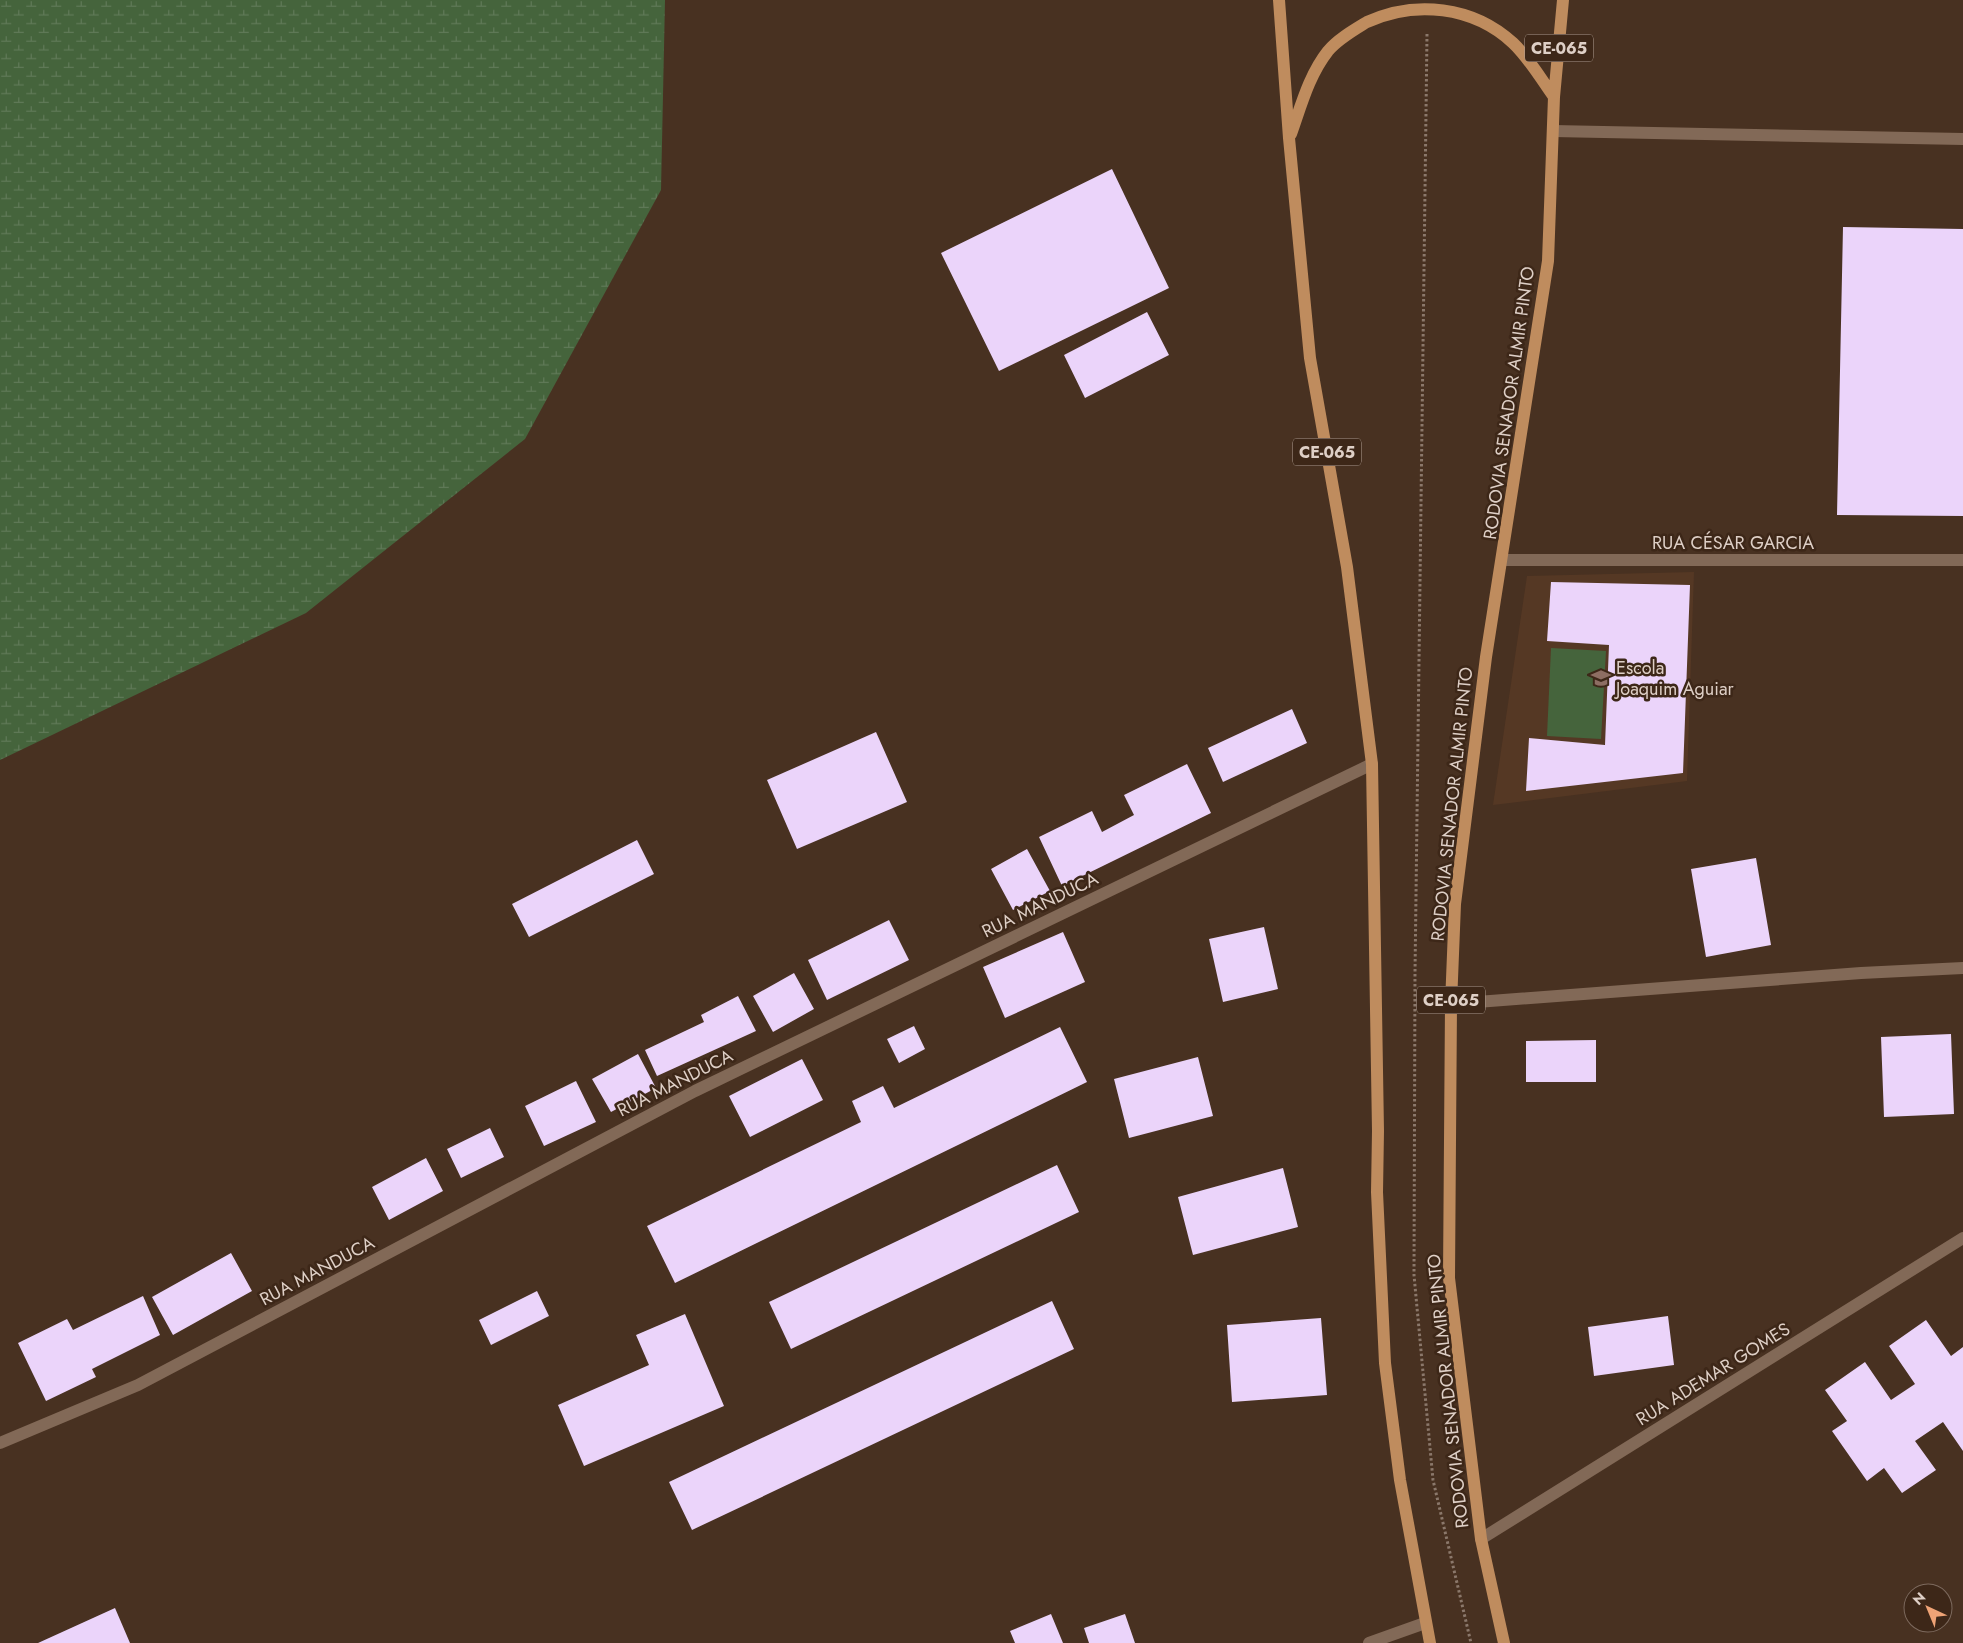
<svg xmlns="http://www.w3.org/2000/svg" width="1963" height="1643" font-family="Jost,sans-serif">
	<style>
		.built { fill: #553824 }
		.green { fill: #45643c }
		.wetland { fill: url(#wetland-marsh) }
		.building { fill: #ebd4fa }
		.lines { fill: none; stroke-linecap: round; stroke-linejoin: round }
		.path { stroke: #8b786b; stroke-width: 3; stroke-dasharray: 2.5 2.5; stroke-linecap: butt }
		.street { stroke: #826957; stroke-width: 12 }
		.primary { stroke: #bf8c5e; stroke-width: 12 }
		.labels { text-anchor: middle; dominant-baseline: central; stroke-width: 5; stroke-linejoin: round; paint-order: stroke }
		.shield { fill: #3d2718; stroke: #ae9d92; stroke-width: 1 }
		.shield-label { font-size: 16px; font-weight: bold; fill: #decfc6 }
		.street-label { font-size: 18px; fill: #decfc6; stroke: #3d2718 }
		.poi-label { font-size: 18px; fill: #decfc6; stroke: #3d2718; text-anchor: start }
	</style>
	<defs>
		<pattern id="wetland-marsh" width="20" height="14" patternUnits="userSpaceOnUse" patternTransform="scale(1.25)"><rect width="20" height="14" fill="#45643c"/><path d="M1 5h8M5 5V1M11 12h8M15 12V8" fill="none" stroke="#5f7957"/></pattern>
	</defs>
	<rect width="100%" height="100%" fill="#483121"/>
	<path class="built" d="M1694 572 1687 781 1493 805 1527 576Z"/>
	<path class="green" d="M1551 648 1606 651 1601 739 1547 736Z"/>
	<path class="wetland" d="M0 0H665L661 190 525 439 306 613 0 760Z"/>
	<path class="building" d="M1112 169 1169 288 999 371 941 253Z
		M1843 227 1963 229V516L1837 515Z
		M1147 312 1169 355 1085 398 1064 355Z
		M1551 582 1690 585 1683 773 1526 791 1529 738 1605 745 1609 645 1547 641Z
		M1292 709 1307 743 1223 782 1208 748Z
		M876 732 907 802 797 849 767 780Z
		M1187 764 1211 813 1062 886 1039 837 1092 811 1102 832 1134 815 1124 795Z
		M637 840 654 874 529 937 512 904Z
		M1027 849 1050 891 1013 910 991 869Z
		M1756 858 1771 945 1706 957 1691 869Z
		M889 920 909 960 827 1000 808 960Z
		M1264 927 1278 989 1223 1002 1209 939Z
		M1063 932 1085 982 1005 1018 983 967Z
		M794 973 814 1009 773 1032 753 996Z
		M738 996 756 1031 657 1076 645 1050 704 1022 701 1015Z
		M914 1026 925 1049 899 1063 887 1039Z
		M1060 1027 1087 1082 675 1283 647 1226 861 1122 852 1101 883 1086 894 1108Z
		M1951 1034 1954 1114 1884 1117 1881 1037Z
		M1596 1040V1082H1526V1041Z
		M638 1054 656 1088 611 1112 592 1079Z
		M1198 1057 1213 1116 1129 1138 1114 1079Z
		M802 1059 823 1100 750 1137 729 1096Z
		M576 1081 596 1122 544 1146 525 1106Z
		M490 1128 504 1157 461 1178 447 1149Z
		M426 1158 443 1191 389 1220 372 1187Z
		M1057 1165 1079 1212 791 1349 769 1302Z
		M1283 1168 1298 1227 1193 1255 1178 1197Z
		M231 1253 252 1291 173 1335 152 1297Z
		M537 1291 549 1316 491 1345 479 1320Z
		M143 1296 160 1335 92 1369 96 1377 46 1401 18 1343 67 1319 73 1330Z
		M1052 1301 1074 1349 692 1530 669 1482Z
		M685 1314 724 1406 584 1466 558 1405 649 1365 636 1335Z
		M1668 1316 1674 1365 1594 1376 1588 1327Z
		M1321 1318 1327 1395 1232 1402 1227 1325Z
		M1926 1320 1951 1356 1963 1347V1451L1943 1422 1915 1441 1936 1470 1902 1493 1884 1468 1867 1481 1832 1431 1847 1421 1825 1390 1865 1362 1891 1400 1915 1384 1889 1346Z
		M115 1608 130 1643H38Z
		M1051 1614 1063 1643H1015L1010 1631Z
		M1125 1614 1135 1643H1089L1084 1628Z"/>
	<g class="lines">
		<path class="path" d="M1427 34 1415 973 1414 1275 1433 1480 1471 1643"/>
		<path class="street" d="M1553 131 1963 139
			M1503 560H1963
			M1451 1004 1861 973 1963 968
			M0 1443 138 1385 695 1091 1372 764
			M1481 1539 1963 1238
			M1369 1643 1425 1623"/>
		<path class="primary" d="M1279 0 1289 138 1310 358 1347 567 1372 764 1378 1131 1377 1192 1385 1363 1400 1480 1430 1643
			M1291 134C1301 106 1309 75 1328 51 1338 39 1354 30 1367 22 1415 0 1473 6 1513 43 1529 58 1541 79 1554 97
			M1504 1643 1481 1539 1449 1278 1451 1004 1455 904 1486 657 1548 261 1554 97 1563 0"/>
	</g>
	<defs>
		<symbol id="school-bare" viewBox="-9 -9 18 18"><path d="M0-5L7-2L0 1L-7-2ZM-4 1L0 2.5L4 1V4Q0 6-4 4Z" fill="#8d6e63" stroke="#3d2718" stroke-width="2.5" paint-order="stroke"/></symbol>
	</defs>
	<g fill-rule="evenodd">
		<use href="#school-bare" x="1587" y="664" width="28" height="28"/>
	</g>
	<g class="labels">
		<g class="shield">
			<rect x="1525" y="34.5" width="68" height="27" rx="4"/>
			<rect x="1293" y="438.5" width="68" height="27" rx="4"/>
			<rect x="1417" y="986.5" width="68" height="27" rx="4"/>
		</g>
		<g class="shield-label">
			<text x="1559" y="48">CE-065</text>
			<text x="1327" y="452">CE-065</text>
			<text x="1451" y="1000">CE-065</text>
		</g>
		<g class="street-label">
			<text transform="translate(1509 403) rotate(-82)">RODOVIA SENADOR ALMIR PINTO</text>
			<text x="1733" y="543">RUA CÉSAR GARCIA</text>
			<text transform="translate(1452 804) rotate(-84)">RODOVIA SENADOR ALMIR PINTO</text>
			<text transform="translate(1040 905) rotate(-26)">RUA MANDUCA</text>
			<text transform="translate(675 1083) rotate(-27)">RUA MANDUCA</text>
			<text transform="translate(317 1271) rotate(-28)">RUA MANDUCA</text>
			<text transform="translate(1713 1374) rotate(-32)">RUA ADEMAR GOMES</text>
			<text transform="translate(1448 1391) rotate(-96)">RODOVIA SENADOR ALMIR PINTO</text>
		</g>
		<g class="poi-label">
			<text x="1616" y="668">Escola<tspan x="1616" dy="21">Joaquim Aguiar</tspan></text>
		</g>
	</g>
	<g transform="translate(1928 1608) rotate(316)"><circle r="24" fill="#3d2718" stroke="#7d6a5e"/>
	<path d="M0-4L9 19L0 12L-9 19Z" fill="#efa376"/>
	<text y="-8" font-size="14" font-weight="bold" text-anchor="middle" fill="#decfc6">N</text>
	</g>
</svg>
